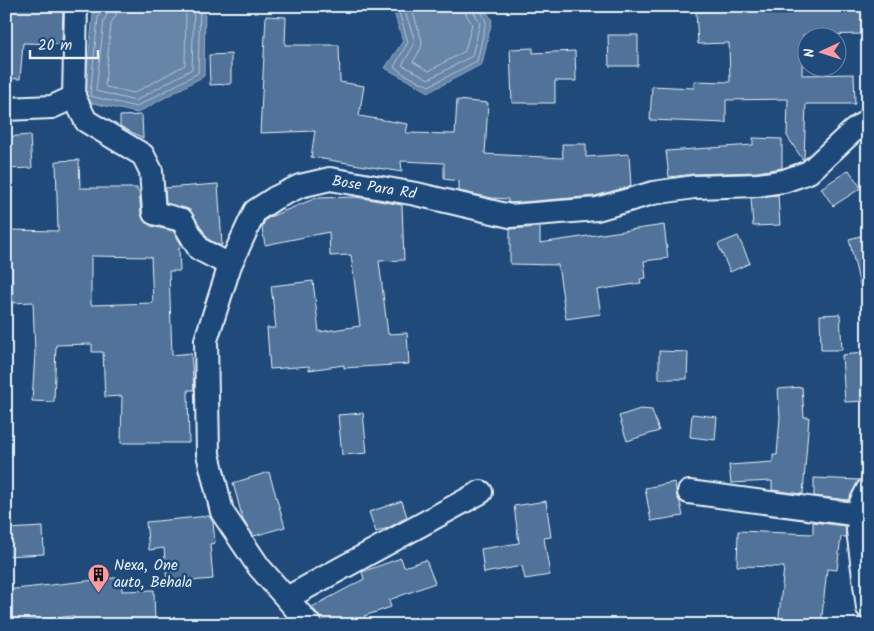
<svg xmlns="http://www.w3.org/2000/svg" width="874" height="631" font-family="Kalam,sans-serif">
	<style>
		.water { fill: #6685a7; stroke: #9ab0c7 }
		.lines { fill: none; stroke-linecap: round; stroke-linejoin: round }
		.shore { stroke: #b4c6d8; stroke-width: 1 }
		.building { fill: #517399; stroke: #e8f1f8; fill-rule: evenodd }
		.minor-casing { stroke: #e8f1f8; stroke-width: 26 }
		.minor { stroke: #1f4a7a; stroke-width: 22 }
		.labels { text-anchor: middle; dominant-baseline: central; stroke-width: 5; stroke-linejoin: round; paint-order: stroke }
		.street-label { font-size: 15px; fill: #e8f1f8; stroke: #1f4a7a }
		.poi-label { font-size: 15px; fill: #e8f1f8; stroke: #1f4a7a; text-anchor: start }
	</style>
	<rect width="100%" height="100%" fill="#1f4a7a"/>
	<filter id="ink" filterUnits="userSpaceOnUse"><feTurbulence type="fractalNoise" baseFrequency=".02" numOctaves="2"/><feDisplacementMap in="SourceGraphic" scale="10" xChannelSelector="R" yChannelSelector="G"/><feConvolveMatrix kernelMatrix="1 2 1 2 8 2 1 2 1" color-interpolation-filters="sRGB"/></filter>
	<g filter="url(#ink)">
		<path class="water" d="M100 6H205L204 76 137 113 84 101 93 14Z
			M392 6H483L492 20 482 64 429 92 385 68 403 41Z"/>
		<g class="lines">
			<path class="shore" d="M103 6V10L98 17 90 96 136 107 198 73 200 6
				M110 6 108 13 104 20 96 91 135 101 192 69 194 6
				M117 6 116 15 111 23 105 85 106 87 134 93 185 65 186 6
				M397 6 408 42 394 67 404 74 429 86 477 61 486 22 479 6
				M403 6 415 41 413 47 402 65 429 79 472 56 480 23 474 12 473 6
				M411 6 422 41 421 48 413 62 429 71 465 51 472 24 466 14 465 6"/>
		</g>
		<path class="building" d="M6 6H63L62 44 23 43 20 79 6 78Z
			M768 6H868V34L803 35 802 75 854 74 855 104H806L804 158 803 160 787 136 788 99 726 100V123L650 120 652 86 694 88V81L730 82 729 43 698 44 696 12 768 8Z
			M266 16 286 17 285 45H339L340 82 364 86 359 116 408 124 406 133 455 134 457 100 488 103 485 154 563 158 562 144H586V157L629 154 631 186 595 196 511 203 508 202V199L492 198 459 191V181L444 179V163L401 161 402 172 311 157 315 131 260 133Z
			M608 35H638V66H609Z
			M533 48V53L575 51 576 81H555V103H512L510 49Z
			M231 54V84L210 85 209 55Z
			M142 115 143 138 120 126V116Z
			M30 135 32 168 6 169V137Z
			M753 138 782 139V168L757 172 693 174 669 177 666 151 753 145Z
			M79 160 80 188H137V191H139L141 214 144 221 151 226 173 231 183 247 179 248 180 271H169L172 355 191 353 194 390H188L189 443H121L122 396 105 397 103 352H92V344L56 345 54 402 32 401 35 353 33 302 13 303 12 267H7L8 230 58 231 56 161ZM91 256 151 257 153 303 91 305Z
			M849 170 861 188 833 206 821 188Z
			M218 184 222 245H219L208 239 190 210 166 203 165 188Z
			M778 195 780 225 753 226 751 198Z
			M356 197 402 205 404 260 379 261 388 334 407 333 409 364 344 368V365L309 370V366L270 369 267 328H276L271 286 313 281 319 332 360 326 351 255 330 256 329 232 265 245 262 228 265 220 272 216 316 198Z
			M664 225 668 258 644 261 646 278 640 279 641 283 597 290 601 314 566 319 558 265 510 264V229L540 227V243Z
			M868 234V289L861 290 849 239Z
			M738 236 750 263 730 272 718 244Z
			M840 314 842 350H821L820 315Z
			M659 351 688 352 687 379H659Z
			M864 353 866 382 868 381V401L845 402 842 355Z
			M802 387 804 417H809L803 494 772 490V481L731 483 729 465 773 462V455H777L780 417 778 389Z
			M640 409 652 410 659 431 627 441 619 416Z
			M363 413 367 453 342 455 338 415Z
			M692 414 717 417 715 440 690 437Z
			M269 472 285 527 254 536 243 520 233 483Z
			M814 478 859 480 848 500 814 496Z
			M675 482 677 497 680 502 683 516 651 521 645 488Z
			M402 501 407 517 388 528 376 532 369 512Z
			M546 501 551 537 544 538 550 575 525 579 522 566 484 573 481 549 519 543 514 506Z
			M209 516 213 522 215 543 210 544 213 579 167 583 164 548 149 550 146 522Z
			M813 522 845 526 846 537H841L837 570 827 569 821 625H778L784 567 737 566 738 531 813 534Z
			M43 527 44 554 7 556 6 529Z
			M401 558 404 567 426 560 435 583 389 600 391 607 364 616 369 625H323L320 617 312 607 364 579 362 572Z
			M122 577V591L154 590 155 625H73V616L8 623 6 590Z"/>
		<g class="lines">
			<defs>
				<path id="minor" d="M74 97 86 121 143 155 151 171 154 213 182 220 199 249 230 265
					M6 109 52 107 74 97 76 6
					M868 489 861 503 858 530 868 608
					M689 492 860 515
					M287 598 481 492
					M310 625 259 567 222 512 208 454 206 340 230 265 255 211 275 198 300 186 330 179 416 194 510 216 597 209 653 193 694 187 758 185 784 181 809 172 853 131 868 120"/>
			</defs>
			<use href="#minor" class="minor-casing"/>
			<use href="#minor" class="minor"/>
		</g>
	</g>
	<defs>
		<symbol id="building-pin" viewBox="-11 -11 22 30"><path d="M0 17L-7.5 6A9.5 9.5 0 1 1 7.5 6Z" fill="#ff9aa2" stroke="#1f4a7a"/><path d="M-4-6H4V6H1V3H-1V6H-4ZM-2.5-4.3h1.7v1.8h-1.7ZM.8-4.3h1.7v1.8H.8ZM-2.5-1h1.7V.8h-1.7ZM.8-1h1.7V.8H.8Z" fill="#111"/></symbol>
	</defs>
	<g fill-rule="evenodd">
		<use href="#building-pin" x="86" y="562" width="25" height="34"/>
	</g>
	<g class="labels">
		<g class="street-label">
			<text transform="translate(374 188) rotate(9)">Bose Para Rd</text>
		</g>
		<g class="poi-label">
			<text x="114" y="566">Nexa, One<tspan x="114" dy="17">auto, Behala</tspan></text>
		</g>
	</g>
	<rect width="874" height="631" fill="none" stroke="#1f4a7a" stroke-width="25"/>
	<rect x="12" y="12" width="849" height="606" fill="none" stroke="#e8f1f8" stroke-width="2" filter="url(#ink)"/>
	<g transform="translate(822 52) rotate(266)"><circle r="24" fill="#1f4a7a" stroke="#6f8dac"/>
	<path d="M0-4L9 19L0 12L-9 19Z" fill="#ff9aa2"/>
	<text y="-8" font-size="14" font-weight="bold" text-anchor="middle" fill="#e8f1f8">N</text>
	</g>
	<path d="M30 50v8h68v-8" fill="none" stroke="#e8f1f8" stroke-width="2.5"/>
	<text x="38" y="50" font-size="15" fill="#e8f1f8" stroke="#1f4a7a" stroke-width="4" paint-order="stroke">20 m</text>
</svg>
